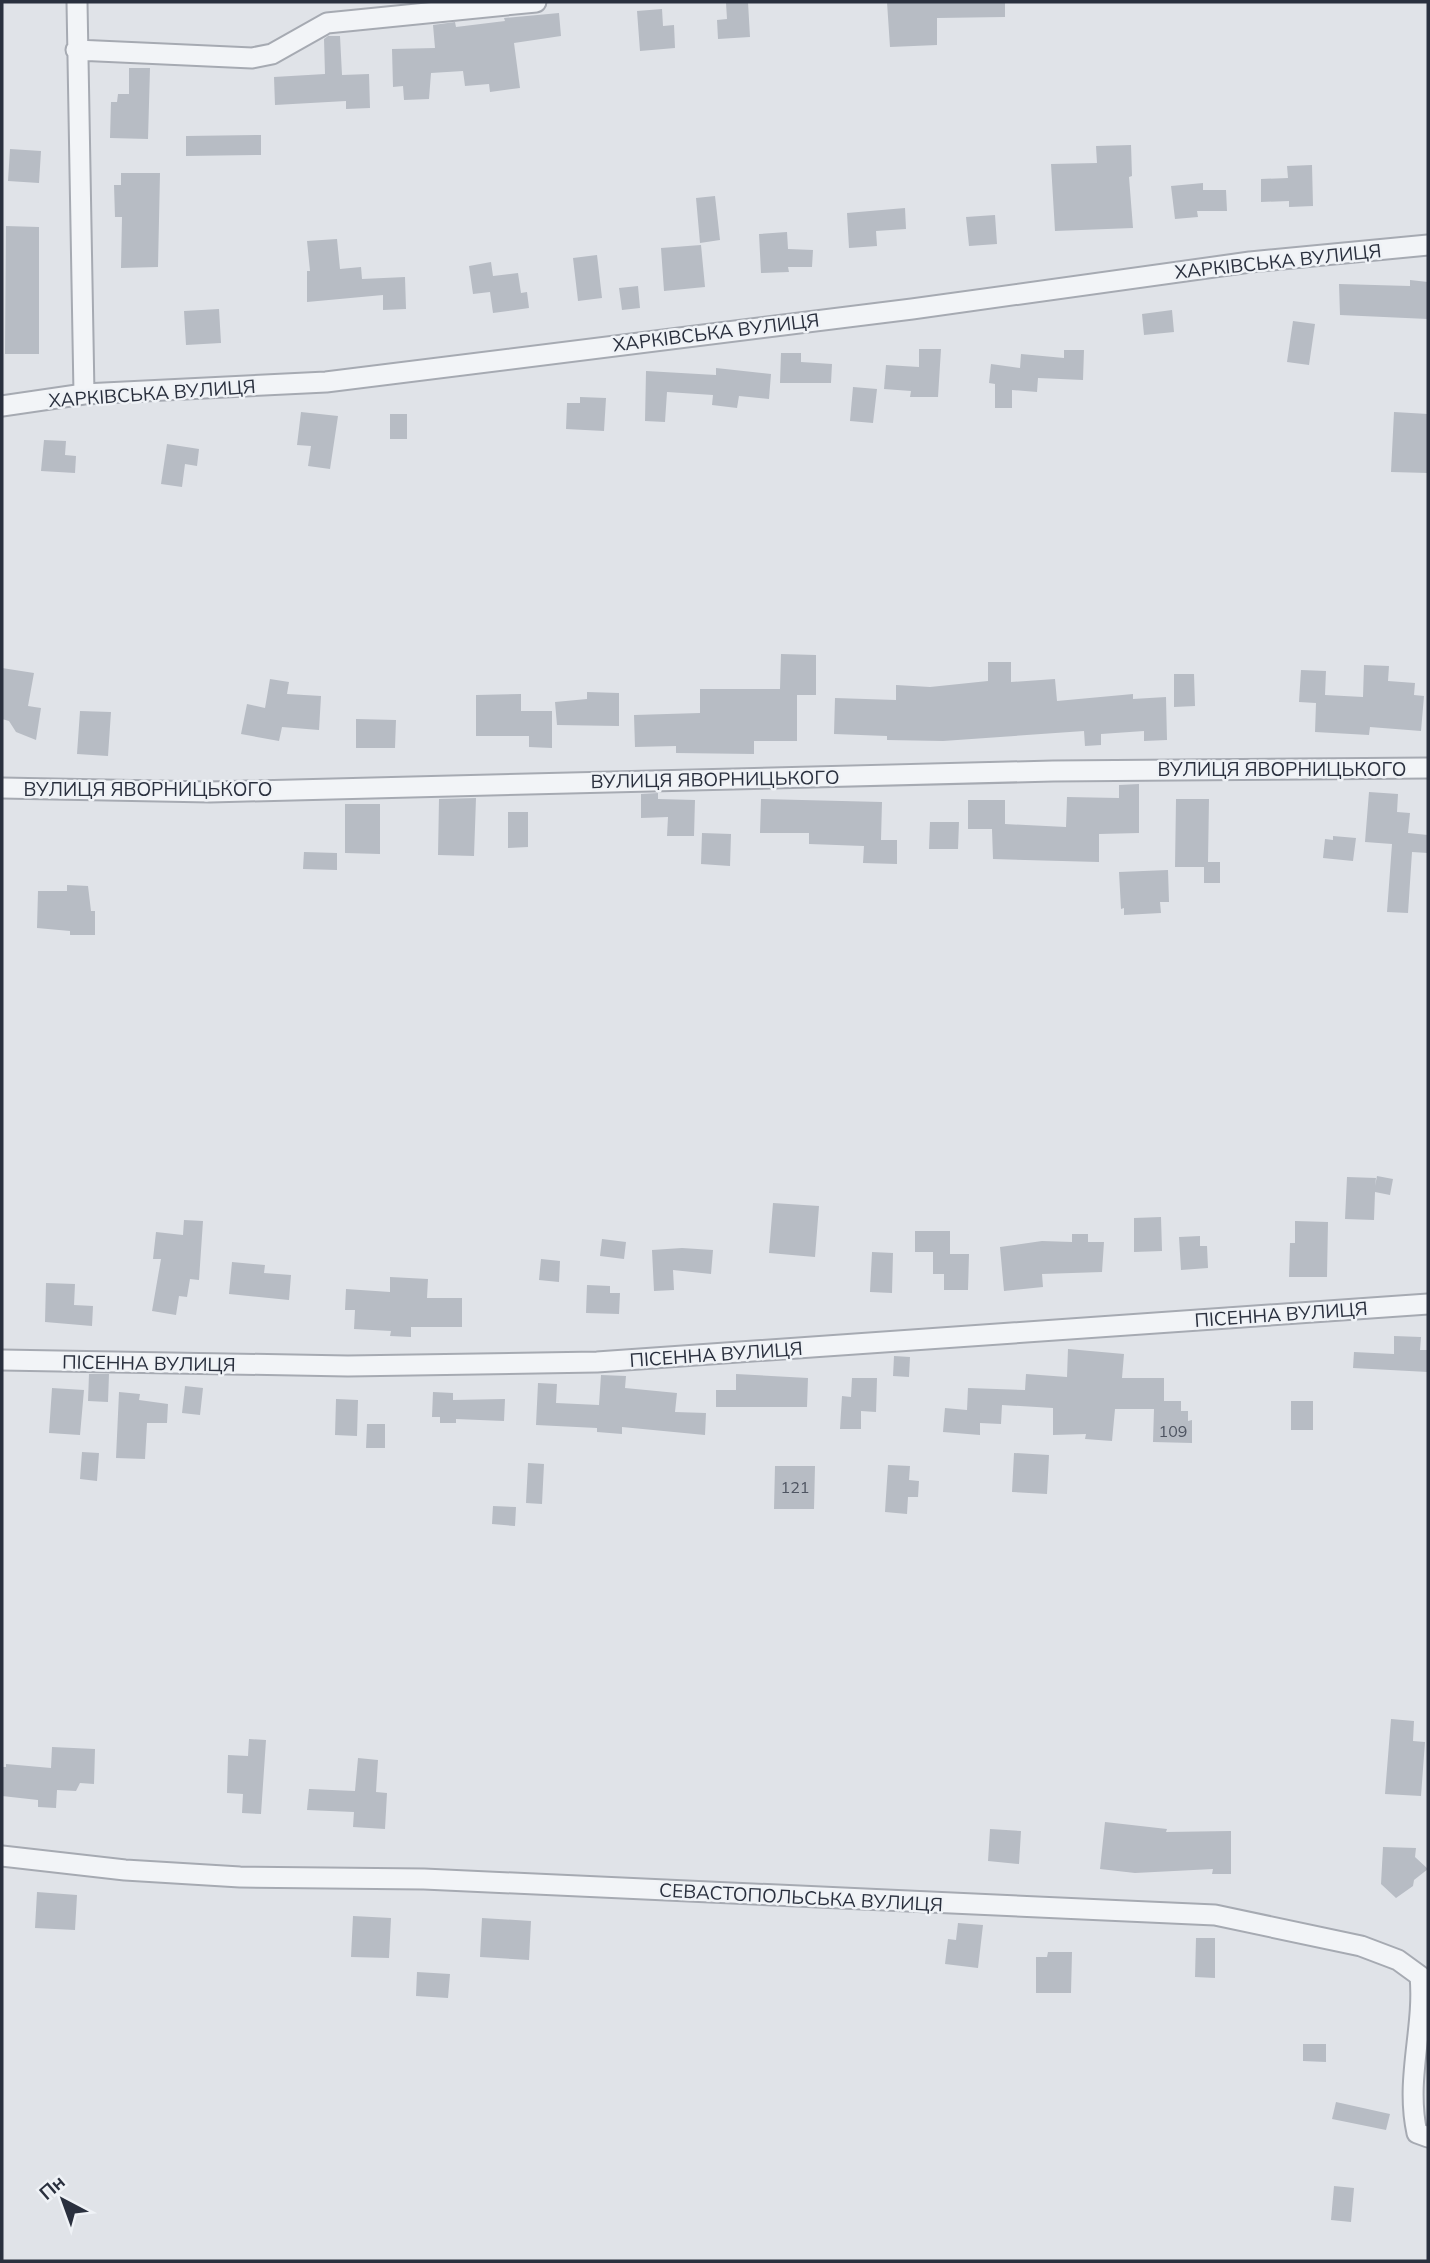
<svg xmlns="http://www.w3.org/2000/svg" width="1430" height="2263" font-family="Mulish,sans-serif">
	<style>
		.building { fill: #b7bcc4 }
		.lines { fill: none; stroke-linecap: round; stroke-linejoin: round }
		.street-casing { stroke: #a6aab2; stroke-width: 23 }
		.street { stroke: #f2f4f7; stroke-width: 19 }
		.labels { text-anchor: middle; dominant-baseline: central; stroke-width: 5; stroke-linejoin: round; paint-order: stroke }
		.number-label { font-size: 16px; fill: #4d5360 }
		.street-label { font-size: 19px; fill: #2a303e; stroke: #eff2f6 }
	</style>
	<rect width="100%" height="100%" fill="#e0e3e8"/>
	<path class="building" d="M748 2 750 37 718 39 717 20 727 19 726 3Z
		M887 2H1005V17L937 18V45L890 47Z
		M662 9 663 26 674 25 675 48 640 51 637 11Z
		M559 13 561 36 514 43 520 88 490 92 489 84 465 86 463 71 431 73 429 99 404 100 403 86 393 87 392 49 435 48 433 25 455 22 456 27 505 21 504 18Z
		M328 36H340L342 75 369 74 370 108 346 109V101L275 105 274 77 325 74 324 39Z
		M129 68H150L148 139 110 138 111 102H117L118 94H129Z
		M261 135V155L186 156V136Z
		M1131 145 1132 176 1129 177 1133 228 1055 231 1051 164 1097 163 1096 146Z
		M10 149 41 151 39 183 8 181Z
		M1312 165 1313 206 1289 207V201L1261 202V179L1288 178 1287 166Z
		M121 173H160L158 267 121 268 122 217H115L114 185H121Z
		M1203 183V190H1226L1227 211H1197L1198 217 1175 219 1171 186Z
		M715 196 720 240 700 243 696 198Z
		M905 208 906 229 876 231 877 246 849 248 847 213Z
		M995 215 997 244 969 246 966 217Z
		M6 226 39 227V354H5Z
		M787 232 788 249 813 250 812 267H788L789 272 761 273 759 234Z
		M337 239 340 269 361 267 362 279 405 277 406 309 383 310V295L307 302V271H310L307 241Z
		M701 245 705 287 664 291 661 248Z
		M597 255 602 298 578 301 573 258Z
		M491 262 493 276 518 273 521 293 527 292 529 308 493 313 490 292 473 294 469 266Z
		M1410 280 1428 282V319L1340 315 1339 284 1410 286Z
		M638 286 640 308 622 310 619 288Z
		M219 309 221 343 186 345 184 311Z
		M1172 310 1174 332 1144 335 1142 314Z
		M1293 321 1315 324 1309 365 1287 362Z
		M919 349H941L938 397H910L911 391 884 389 886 365 919 367Z
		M1064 350H1084L1083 380 1038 378 1037 392 1012 390V408H995V384L989 383 991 364 1020 368 1021 354 1064 358Z
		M781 353H801V362L832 364 831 383H780Z
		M716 368 771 374 769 399 739 396 737 408 712 405 713 395 667 392 665 422 645 421 646 371 716 375Z
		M853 387 877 389 873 423 850 421Z
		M580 397 606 398 604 431 566 429 567 403H580Z
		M301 412 338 416 330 469 308 466 311 446 297 445Z
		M1394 412 1428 414V473L1391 472Z
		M390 414H407V439H390Z
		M44 440 66 441 65 455 76 456 75 473 41 471Z
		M167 444 199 449 197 466 185 464 182 487 161 484Z
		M781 654 816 655V695H797V741H754V754L676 753V746L635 747 634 715 700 713V689H780Z
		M988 662H1011V682L1055 679 1057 701 1133 694V699L1166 697 1167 740 1144 741V731L1101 734V745L1085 746 1084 731 943 741 887 740V736L834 734 835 698 896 700V685L930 687 988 681Z
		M1364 665 1389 666 1388 681 1415 683 1414 695 1424 696 1421 731 1370 727 1369 735 1315 732 1316 703 1299 702 1301 670 1326 671 1325 695 1363 697Z
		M2 668 34 673 28 706 41 708 36 740 16 732 9 721 2 719Z
		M1174 674H1194L1195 706 1174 707Z
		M270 679 289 682 287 694 321 696 319 730 282 727 279 741 241 734 247 704 265 708Z
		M587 692 619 693V726L557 725 555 702 587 699Z
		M521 694V711H552V748L529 747V736H476V695Z
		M80 711 111 712 108 756 77 754Z
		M356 719 396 720 395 748H356Z
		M1139 784V833L1099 834V862L993 859 992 829H968V800H1005V824L1066 827 1067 797 1119 798V785Z
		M1369 792 1398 794 1397 812 1410 813 1408 833 1428 835V853L1412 852 1408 913 1387 912 1392 844 1365 842Z
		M658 793V799L695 800 694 836H667L668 817 641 818V794Z
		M476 798 474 856 438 855 439 799Z
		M761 799 882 802 881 840H897V864L863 863 864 846 809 844V833H760Z
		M1176 799H1209L1208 862H1220V883H1204V867H1175Z
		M345 804H380V854L345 853Z
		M508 812H528V847L508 848Z
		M930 822H959L958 849H929Z
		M702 833 731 834 730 866 701 864Z
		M1333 836 1356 838 1353 861 1323 858 1325 839 1333 840Z
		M304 852 337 853V870L303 869Z
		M1168 870 1169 902H1160L1161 913 1124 915V908L1121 909 1119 872Z
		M67 885 88 886 91 911H95V935H70V931L37 928 38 891H67Z
		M1377 1176 1393 1179 1390 1195 1375 1192 1374 1220 1345 1219 1347 1177 1376 1178 1375 1186Z
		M773 1203 819 1206 815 1257 769 1253Z
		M1161 1217 1162 1251 1134 1252V1218Z
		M184 1220 203 1221 199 1280 190 1279 187 1297 179 1296 176 1315 152 1311 161 1259H153L156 1232 183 1235Z
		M1295 1221 1328 1222 1327 1277H1289L1290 1243H1295Z
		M915 1231H950V1254H969L968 1290H944V1274H933V1252H915Z
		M1072 1234H1088V1242H1104L1102 1272 1042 1274 1043 1287 1004 1291 1000 1247 1042 1241 1072 1242Z
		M1200 1236V1246H1207L1208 1268 1181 1270 1179 1237Z
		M602 1239 626 1242 624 1259 600 1256Z
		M682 1248 713 1250 711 1274 673 1270 674 1290 654 1291 652 1250Z
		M872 1252 893 1253 892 1293 870 1292Z
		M541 1259 560 1261 559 1282 539 1280Z
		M232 1262 265 1265 264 1273 291 1275 289 1300 229 1294Z
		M390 1277 428 1279 427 1298H462V1327H411V1337L390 1336 391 1331 354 1329 355 1310H345L346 1289 390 1292Z
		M46 1283 75 1284 74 1305 93 1306 92 1326 45 1322Z
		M587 1285 610 1286V1293H620L619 1314 586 1313Z
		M1394 1336 1421 1337 1420 1350H1428V1372L1353 1368 1354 1352 1394 1354Z
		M1068 1349 1124 1354 1122 1378H1164V1401H1181V1411H1188V1421L1192 1420V1443L1153 1442 1154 1409H1115L1112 1441 1085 1439 1086 1434 1053 1435V1408L1002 1405 1001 1424 980 1423V1435L943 1432 945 1408 967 1410 968 1388 1025 1390 1026 1374 1067 1377Z
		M894 1356 910 1357 909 1377 893 1376Z
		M89 1374H109L108 1402 88 1401Z
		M736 1374 808 1378 807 1407H716V1390H736Z
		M601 1375 626 1376 625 1388 677 1393 675 1412 706 1413 705 1435 622 1427V1434L597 1432V1428L536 1425 538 1383 557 1384 556 1403 599 1405Z
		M852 1378H877L876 1412 861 1411V1429H840L842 1396 851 1397Z
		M185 1386 203 1388 200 1415 182 1413Z
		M52 1388 84 1390 80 1435 49 1433Z
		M119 1392 140 1394 139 1400 168 1404 167 1423H147L145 1459 116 1458Z
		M433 1392 453 1393V1400L505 1399 504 1421 456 1419V1423H440V1417H432Z
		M336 1399 358 1400 357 1436 335 1435Z
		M1291 1401H1313V1430H1291Z
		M367 1424H385V1448H366Z
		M82 1452 99 1453 97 1481 80 1479Z
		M1014 1453 1049 1455 1047 1494 1012 1492Z
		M528 1463 544 1464 542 1504 526 1503Z
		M888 1465 910 1466 909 1480 919 1481 918 1497H908L907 1514 885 1512Z
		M775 1466H815L814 1509H774Z
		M493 1506 516 1507 515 1526 492 1524Z
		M1391 1719 1414 1721 1413 1741 1425 1742 1421 1796 1385 1794Z
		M249 1739 266 1740 261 1814 242 1813 243 1794 227 1793 228 1755 248 1756Z
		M52 1747 95 1749 94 1784 80 1783 76 1791 57 1790 56 1808 38 1807V1800L2 1796V1767H6V1764L51 1768Z
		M358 1758 378 1760 376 1792 387 1793 385 1829 353 1827 354 1812 307 1810 309 1789 355 1791Z
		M1105 1822 1167 1829 1166 1832 1231 1831V1874H1212L1213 1869 1135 1873 1100 1869Z
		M990 1829 1021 1831 1019 1864 988 1861Z
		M1383 1847 1416 1848 1415 1857 1428 1869 1414 1880 1413 1886 1396 1898 1381 1884Z
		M37 1892 77 1895 75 1930 35 1928Z
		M353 1916 391 1918 389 1958 351 1957Z
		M482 1918 531 1921 529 1960 480 1957Z
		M958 1923 983 1925 978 1968 945 1964 948 1939 956 1940Z
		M1196 1938H1215V1978L1195 1977Z
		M1048 1952H1072L1071 1993H1036V1957H1047Z
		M417 1972 450 1974 448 1998 416 1996Z
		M1303 2044H1326V2062L1303 2061Z
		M1336 2102 1390 2114 1386 2130 1332 2119Z
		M1334 2186 1354 2188 1351 2222 1331 2220Z"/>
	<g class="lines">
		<defs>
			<path id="street" d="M77 2 84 394
				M76 50 252 58 272 54 327 23 536 2
				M2 406 84 394 326 382 912 309 1250 262 1428 245
				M2 788 210 792 1053 771 1428 768
				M2 1360 348 1366 597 1362 1428 1304
				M2 1856 125 1870 240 1877 424 1879 1215 1915 1361 1946 1398 1960 1420 1976C1425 2028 1405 2079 1417 2133L1428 2137"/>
		</defs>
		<use href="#street" class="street-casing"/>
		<use href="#street" class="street"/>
	</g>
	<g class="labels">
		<g class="number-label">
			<text x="1173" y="1431">109</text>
			<text x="795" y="1487">121</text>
		</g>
		<g class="street-label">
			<text transform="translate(1278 261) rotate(-6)">ХАРКІВСЬКА ВУЛИЦЯ</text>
			<text transform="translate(716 332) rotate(-7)">ХАРКІВСЬКА ВУЛИЦЯ</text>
			<text transform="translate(152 393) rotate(-4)">ХАРКІВСЬКА ВУЛИЦЯ</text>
			<text x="1282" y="769">ВУЛИЦЯ ЯВОРНИЦЬКОГО</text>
			<text transform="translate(715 779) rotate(-1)">ВУЛИЦЯ ЯВОРНИЦЬКОГО</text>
			<text x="148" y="789">ВУЛИЦЯ ЯВОРНИЦЬКОГО</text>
			<text transform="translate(1281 1314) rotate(-4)">ПІСЕННА ВУЛИЦЯ</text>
			<text transform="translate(716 1354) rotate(-4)">ПІСЕННА ВУЛИЦЯ</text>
			<text transform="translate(149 1363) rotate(1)">ПІСЕННА ВУЛИЦЯ</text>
			<text transform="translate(801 1897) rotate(3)">СЕВАСТОПОЛЬСЬКА ВУЛИЦЯ</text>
		</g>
	</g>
	<rect width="1430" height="2263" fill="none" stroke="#2a303e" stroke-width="7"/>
	<g transform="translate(63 2200) rotate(319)" stroke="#eff2f6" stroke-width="5" paint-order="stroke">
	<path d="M0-5L12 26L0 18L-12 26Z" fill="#2a303e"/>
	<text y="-10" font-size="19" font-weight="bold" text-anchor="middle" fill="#2a303e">Пн</text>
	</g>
</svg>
